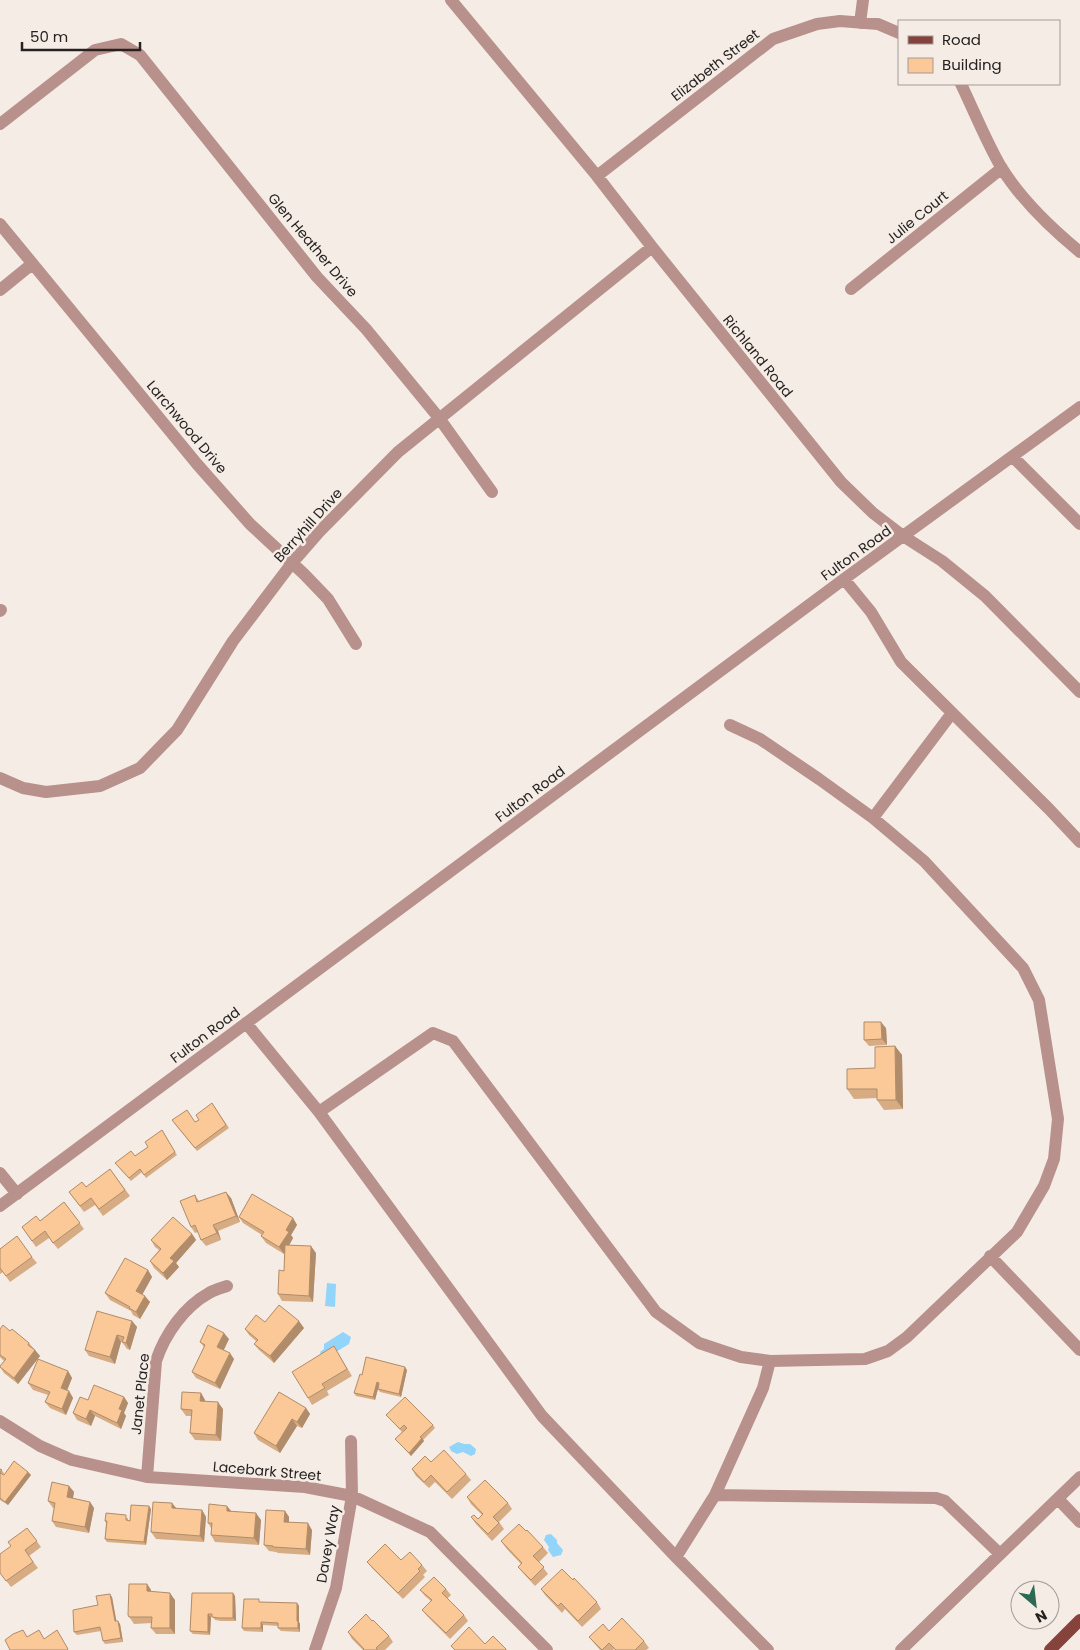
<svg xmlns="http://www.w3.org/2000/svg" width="1080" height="1650" font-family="Poppins,sans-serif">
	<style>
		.water { fill: #93d4fb }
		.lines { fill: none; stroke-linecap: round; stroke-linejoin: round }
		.minor { stroke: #b8918c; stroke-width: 12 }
		.major { stroke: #85433c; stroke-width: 12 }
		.wall { fill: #d8ac82 }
		.shaded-wall { fill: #b08c6a }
		.building { fill: #fbc897; stroke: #b08c6a }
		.labels { text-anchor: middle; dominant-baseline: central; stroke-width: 5; stroke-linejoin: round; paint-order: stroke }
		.street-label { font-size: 14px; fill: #252220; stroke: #f5ece6 }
	</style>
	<rect width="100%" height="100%" fill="#f5ece6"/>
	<path class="water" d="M327 1283 336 1284 335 1307 325 1306Z
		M343 1332 351 1337 349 1344 331 1355H321L320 1352 324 1349V1344Z
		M458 1442 464 1444H470L476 1449 475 1454 471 1456 463 1452 457 1454 451 1451 449 1447Z
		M551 1534 557 1540V1543L563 1550 561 1555 553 1557 548 1550 549 1547 544 1540 546 1535Z"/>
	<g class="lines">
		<path class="minor" d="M451 0 597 176 652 247 841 482 873 513 903 536 942 561 985 596 1080 692
			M860 23 863 0
			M961 84C974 111 986 141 1001 167 1020 198 1052 229 1080 252
			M0 124 95 50 121 44 140 55 317 277 366 329 439 418 492 492
			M597 176 773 39 817 24 840 21 878 24 899 33
			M0 224 197 464 250 524 304 574 328 599 356 644
			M851 289 1002 168
			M0 290 32 264
			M1013 457 1080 524
			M844 579 871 612 901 662 1049 809 1080 842
			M0 611 1 610
			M0 778 23 788 46 792 100 786 140 768 177 730 233 641 292 563 319 532 398 452 652 247
			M873 818 952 713
			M246 1023 319 1112 542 1416 676 1557 768 1650
			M319 1112 433 1033 453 1041 656 1312 699 1343 741 1357 770 1361 865 1359 888 1351 907 1337 1017 1232 1044 1186 1054 1159 1058 1119 1039 1000 1023 968 924 861 873 818 819 779 760 739 730 725
			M0 1173 17 1194
			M0 1206 844 579 1080 407
			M990 1256 1080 1350
			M0 1421 40 1446 72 1460 147 1477 305 1487 352 1496 430 1532 547 1650
			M147 1477 156 1361C165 1334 184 1307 209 1293 214 1290 221 1288 227 1286
			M715 1495 763 1388 770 1361
			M1058 1499 1080 1522
			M676 1557 715 1495 936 1498 945 1501 1000 1554
			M315 1650 336 1588 352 1496 351 1441
			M901 1650 1080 1477"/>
		<path class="major" d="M1050 1650 1080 1620"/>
	</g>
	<path class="wall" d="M886 1028 887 1045 869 1046 864 1040Z
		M895 1046 902 1055 903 1109 884 1110 877 1100V1098L854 1099 847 1089 875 1068Z
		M212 1103 229 1128 197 1151 174 1123 195 1122 199 1120Z
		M162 1130 177 1155 146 1178 142 1172 131 1181 115 1163 135 1156 148 1147Z
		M110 1169 130 1196 103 1216 95 1205 84 1212 69 1192 86 1187Z
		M195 1195 199 1201 231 1198 240 1222 218 1231 221 1240 206 1246 201 1240 198 1232 195 1233 191 1227Z
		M64 1202 84 1229 58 1249 49 1238 36 1247 22 1227 40 1221Z
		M239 1217 293 1218 297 1225 291 1235 293 1238 289 1246 316 1253 313 1302 282 1301 278 1294 284 1271 285 1252 284 1254 266 1243 261 1236 262 1235 243 1223Z
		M192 1234 196 1240 176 1263 179 1267 167 1280 154 1268 150 1261 159 1250 155 1247 151 1240Z
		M0 1249 32 1257 37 1263 10 1282 3 1272 0 1274Z
		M148 1270 152 1277 142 1294 150 1302 140 1319 133 1315 131 1311 110 1300 105 1293Z
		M132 1321 137 1327 130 1350 127 1349 122 1342H121L115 1364 89 1356 85 1350Z
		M265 1322 304 1328 274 1363 259 1350 254 1344 256 1341 249 1335 245 1329Z
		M0 1329 10 1331 29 1343 40 1356 18 1384 4 1373 0 1367 4 1361 0 1357Z
		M229 1339 223 1350 234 1359 220 1389 196 1378 192 1372 204 1347 200 1342Z
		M338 1353 352 1376 327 1391 329 1395 312 1405 308 1398Z
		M407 1370 401 1397 380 1392 378 1389 375 1400 356 1396 354 1393 362 1375Z
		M68 1371 72 1378 67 1391H69L73 1398 66 1415 50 1408 45 1402 48 1395 33 1390 28 1383Z
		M201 1393 205 1400V1401L223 1409 221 1441 195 1440 190 1433 191 1416H186L181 1409Z
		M124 1397 128 1403 124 1413 126 1416 121 1429 95 1416 91 1426 77 1420 73 1413 88 1400Z
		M306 1408 310 1414 302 1428 297 1426 280 1453 258 1440 254 1433Z
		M386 1415 433 1425 435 1428 423 1440 424 1441 411 1456 395 1439 402 1432Z
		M431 1462 466 1474 471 1480 452 1499 435 1482 429 1488 416 1476 412 1469Z
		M0 1469 4 1473 3 1475 28 1472 31 1475 8 1505 0 1500Z
		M69 1486 74 1492 73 1498 90 1502 94 1508 89 1533 56 1527 52 1521 54 1508H53L48 1501Z
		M467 1497 508 1503 512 1509 499 1522 504 1529 492 1541 476 1524 471 1517 478 1519 482 1515 471 1504Z
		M172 1503 176 1509 202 1510 206 1517 204 1542 156 1539 151 1532Z
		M151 1509 146 1545 107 1542 105 1539 106 1523 105 1521 128 1518V1520L130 1521Z
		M285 1511 289 1517V1522L312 1530 310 1555 278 1553 276 1552 269 1551 264 1545Z
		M232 1512 261 1520 259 1545 215 1542 211 1535V1528L208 1523Z
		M27 1528 41 1547 29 1556 38 1568 11 1587 0 1573 11 1546Z
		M501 1541 543 1547 548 1553 539 1562 548 1574 535 1586 523 1573 518 1567 521 1564 506 1548Z
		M401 1560 422 1565 427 1571 423 1575 425 1577 403 1599 372 1568 367 1562Z
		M573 1580 597 1602 601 1609 582 1627 565 1609 562 1613 545 1595 541 1589Z
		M147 1584 151 1590V1592L175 1600V1634H156L151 1628 152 1623 134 1624 128 1615Z
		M446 1589 451 1595 447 1599 464 1615 468 1621 450 1639 427 1616 422 1610 431 1601 425 1596 420 1590Z
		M192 1593H233L235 1596 236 1621H221L215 1620 213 1617H211L210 1635 193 1634 190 1631Z
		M112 1597 116 1621 120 1624 123 1642 105 1644 103 1641 101 1631 77 1635 74 1632 98 1605Z
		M262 1602 297 1603 299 1606V1622L300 1624V1632L281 1631 278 1628V1626L263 1625V1632L244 1631 242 1628Z
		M372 1621 389 1636 393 1642 385 1650H363L352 1639 348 1632Z
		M609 1631 644 1641 649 1648 646 1650H615L614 1649 613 1650H600L594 1643 589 1637Z"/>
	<path class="shaded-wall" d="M881 1022 886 1028 887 1045 882 1039Z
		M895 1046 902 1055 903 1109 896 1100Z
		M226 1192 231 1198 240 1222 236 1216Z
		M293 1218 297 1225 291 1235 293 1238 284 1254 279 1247 286 1230Z
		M213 1225 218 1231 221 1240 217 1233Z
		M192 1234 196 1240 176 1263 179 1267 167 1280 163 1273 170 1258Z
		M311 1246 316 1253 313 1302 309 1296Z
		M148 1270 152 1277 141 1297 136 1291Z
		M145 1296 150 1302 140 1319 136 1312Z
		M132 1321 137 1327 130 1350 126 1343Z
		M299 1321 304 1328 274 1363 270 1356Z
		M224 1333 229 1339 222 1354 217 1347Z
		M117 1335 121 1342 115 1364 110 1357Z
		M35 1350 40 1356 18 1384 14 1378Z
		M230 1353 234 1359 220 1389 215 1383Z
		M405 1367 407 1370 401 1397 399 1394Z
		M68 1371 72 1378 65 1395 61 1388Z
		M377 1382 379 1385 375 1400 373 1397Z
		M69 1391 73 1398 66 1415 62 1409Z
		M201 1393 205 1400 204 1407 200 1401Z
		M124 1397 128 1403 124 1413 126 1416 121 1429 117 1423 119 1409Z
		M218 1402 223 1409 221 1441 216 1435Z
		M306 1408 310 1414 302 1428 297 1422Z
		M90 1410 95 1416 91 1426 86 1419Z
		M292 1419 297 1426 280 1453 276 1446Z
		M422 1438 424 1441 411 1456 409 1453Z
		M28 1472 31 1475 8 1505 5 1502Z
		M69 1486 74 1492 72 1503 67 1497Z
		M90 1502 94 1508 89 1533 85 1527Z
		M172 1503 177 1509 172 1508Z
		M149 1506 151 1509 146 1545 144 1542Z
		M227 1506 232 1512 227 1511Z
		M202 1510 206 1517 204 1542 200 1536Z
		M285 1511 289 1517V1528L284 1522Z
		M256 1513 261 1520 259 1545 254 1538Z
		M308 1523 312 1530 310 1555 306 1549Z
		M147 1584 151 1590V1598L147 1591Z
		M170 1593 175 1600V1634L170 1628Z
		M233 1593 235 1596 236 1621 233 1618Z
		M110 1594 112 1597 117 1624 115 1621Z
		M297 1603 299 1606V1622L300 1624V1632L298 1628 297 1621Z
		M208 1614 211 1617 210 1635 208 1632Z
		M118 1621 120 1624 123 1642 121 1638Z
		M261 1622 263 1625V1632L261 1628Z"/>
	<path class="building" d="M864 1022H881L882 1039 864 1040Z
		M895 1046 896 1100H877V1089H847V1069L875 1068V1047Z
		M212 1103 226 1125 195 1148 172 1120 187 1110 195 1122 199 1120 196 1115Z
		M162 1130 175 1152 144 1175 140 1169 129 1178 115 1163 131 1151 135 1156 148 1147 145 1142Z
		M110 1169 125 1190 99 1209 91 1198 80 1206 69 1192 82 1182 86 1187Z
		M226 1192 236 1216 213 1225 217 1233 201 1240 195 1225 191 1227 180 1201 195 1195 197 1202Z
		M252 1194 293 1218 286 1230 289 1232 279 1247 261 1236 264 1232 239 1217Z
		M64 1202 80 1223 53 1243 45 1231 32 1241 22 1227 36 1216 40 1221Z
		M173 1217 192 1234 170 1258 174 1261 163 1273 150 1261 161 1249 151 1240Z
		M17 1236 32 1257 6 1276 0 1268V1249Z
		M285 1245 311 1246 309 1296 278 1294 279 1270 284 1271Z
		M125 1258 148 1270 136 1291 145 1296 136 1312 129 1308 130 1307 105 1293Z
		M279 1305 299 1321 270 1356 254 1344 258 1340 245 1329 256 1315 265 1322Z
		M97 1311 132 1321 126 1343 122 1342 124 1337 117 1335 110 1357 85 1350Z
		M3 1325 10 1331 12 1329 29 1343 28 1345 35 1350 14 1378 0 1367V1366L6 1359 0 1355V1329Z
		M208 1325 224 1333 217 1347 230 1353 215 1383 192 1372 205 1345 200 1342Z
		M334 1346 347 1369 322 1384 325 1388 308 1398 292 1372Z
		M366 1357 405 1367 399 1394 378 1389 379 1383 377 1382 373 1397 354 1393 360 1374 362 1375Z
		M38 1359 68 1371 61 1388 69 1391 62 1409 45 1402 50 1392 28 1383Z
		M94 1385 124 1397 119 1409 122 1410 117 1423 90 1410 86 1419 73 1413 80 1397 88 1400Z
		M182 1392 201 1393 200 1401 218 1402 216 1435 190 1433 192 1410 181 1409Z
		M279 1392 306 1408 297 1422 292 1419 276 1446 254 1433Z
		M405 1397 433 1425 420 1437 422 1438 409 1453 395 1439 407 1428 404 1425 400 1429 386 1415Z
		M444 1450 466 1474 447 1492 431 1475 424 1482 412 1469 425 1456 431 1462Z
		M14 1461 28 1472 5 1502 0 1498V1469L2 1470 0 1473 4 1475Z
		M485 1480 508 1503 493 1517 499 1523 488 1534 471 1517 474 1515 478 1519 483 1514 467 1497Z
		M52 1482 69 1486 67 1497 90 1502 85 1527 52 1521 55 1503 48 1501Z
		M153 1502 172 1503V1508L202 1510 200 1536 151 1532Z
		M209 1504 227 1506V1511L256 1513 254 1538 211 1535 212 1523H208Z
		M131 1505 149 1506 144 1542 105 1539 107 1521H105L106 1513 126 1515V1520L130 1521Z
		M266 1510 285 1511 284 1522 308 1523 306 1549 273 1547V1546L264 1545Z
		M519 1524 526 1531 527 1530 543 1547 533 1556 544 1567 531 1580 518 1567 522 1563 501 1541Z
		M27 1528 37 1541 25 1550 33 1562 6 1581 0 1573V1554L11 1546 8 1542Z
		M385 1544 401 1560 410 1552 422 1565 418 1569 420 1571 398 1593 367 1562Z
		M562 1569 573 1580 574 1578 597 1602 578 1621 561 1603 558 1606 541 1589Z
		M434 1577 446 1589 442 1593 464 1615 446 1633 422 1610 432 1600 420 1590Z
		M129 1584H147V1591L170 1593V1628H151L152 1617H129L128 1615Z
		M192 1593H233V1618H219L212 1617V1614H208V1632L190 1631Z
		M110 1594 115 1621H118L121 1638 103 1641 100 1627 74 1632 73 1610 98 1605 96 1596Z
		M244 1599H259V1602L297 1603V1621H298V1628H278V1623L261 1622V1628H242Z
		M366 1614 372 1621 373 1620 389 1636 376 1648 378 1650H363L364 1649 348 1632Z
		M622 1618 644 1641 635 1650H616L609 1643 602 1650 589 1637 603 1624 609 1631Z
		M469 1627 485 1644 493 1636 506 1649V1650H455L451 1646Z
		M23 1630 27 1637 39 1630 44 1639 57 1630 68 1649 67 1650H10L5 1640 13 1634Z"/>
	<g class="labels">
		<g class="street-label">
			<text transform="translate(715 65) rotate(-38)">Elizabeth Street</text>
			<text transform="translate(917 217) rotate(-39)">Julie Court</text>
			<text transform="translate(313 245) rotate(50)">Glen Heather Drive</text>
			<text transform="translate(758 356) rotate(51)">Richland Road</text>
			<text transform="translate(187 427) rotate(50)">Larchwood Drive</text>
			<text transform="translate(308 525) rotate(-48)">Berryhill Drive</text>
			<text transform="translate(856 553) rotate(-36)">Fulton Road</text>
			<text transform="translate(530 794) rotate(-37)">Fulton Road</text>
			<text transform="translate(205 1035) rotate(-37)">Fulton Road</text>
			<text transform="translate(140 1394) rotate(-84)">Janet Place</text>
			<text transform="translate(267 1471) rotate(5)">Lacebark Street</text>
			<text transform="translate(328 1544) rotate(-80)">Davey Way</text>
		</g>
	</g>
	<rect x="898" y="20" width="162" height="65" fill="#f5ece6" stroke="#a29b97"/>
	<rect x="908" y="36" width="25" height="8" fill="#85433c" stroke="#a29b97"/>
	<text x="942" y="45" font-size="15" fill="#252220">Road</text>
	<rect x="908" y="58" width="25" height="15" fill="#fbc897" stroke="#a29b97"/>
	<text x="942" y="70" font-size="15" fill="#252220">Building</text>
	<g transform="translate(1035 1605) rotate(152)"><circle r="24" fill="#f5ece6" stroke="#a29b97"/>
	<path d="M0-4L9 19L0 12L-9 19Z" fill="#2d6a56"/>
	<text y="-8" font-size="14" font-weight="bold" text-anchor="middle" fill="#252220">N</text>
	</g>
	<path d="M22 42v8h118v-8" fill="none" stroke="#252220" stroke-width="2.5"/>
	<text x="30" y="42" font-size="15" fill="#252220" stroke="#f5ece6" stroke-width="4" paint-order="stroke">50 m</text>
</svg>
